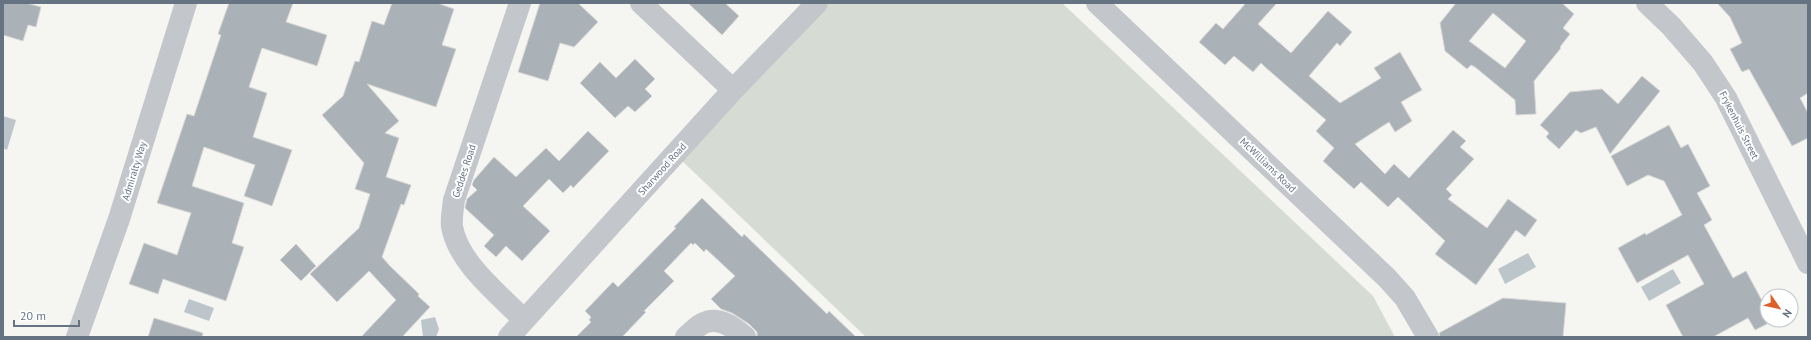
<svg xmlns="http://www.w3.org/2000/svg" width="1811" height="340" font-family="'PT Sans',sans-serif">
	<style>
		.green { fill: #d6dcd3 }
		.water { fill: #bcc5ca }
		.building { fill: #aab1b7; stroke: #d7d7d5; fill-rule: evenodd }
		.lines { fill: none; stroke-linecap: round; stroke-linejoin: round }
		.minor { stroke: #c3c6ca; stroke-width: 22 }
		.labels { text-anchor: middle; dominant-baseline: central; stroke-width: 4; stroke-linejoin: round; paint-order: stroke }
		.street-label { font-size: 10px; fill: #657382; stroke: #fff }
	</style>
	<rect width="100%" height="100%" fill="#f5f5f2"/>
	<path class="green" d="M822 3H1062L1373 296 1395 337H866L678 157Z"/>
	<path class="water" d="M3 116 16 120 7 150 3 148Z
		M1528 253 1536 267 1505 284 1498 269Z
		M1673 269 1681 283 1649 301 1641 287Z
		M189 299 214 308 209 321 184 312Z
		M435 317 439 329 436 337H423L421 320Z"/>
	<path class="building" d="M3 3H26L41 7 36 27 28 25 23 41 3 35Z
		M229 3H293L286 22 327 35 317 66 262 48 249 87 267 93 253 137 292 150 272 206 244 196 255 165 204 147 192 186 244 203 232 243 244 247 226 301 163 279 158 294 129 284 144 243 177 255 191 213 157 203 187 114 194 116 221 35 218 34Z
		M392 3H437L454 9 442 45 456 49 436 107 367 84 399 121 385 133 399 138 386 177 411 185 404 205 401 204 382 257 390 266 419 294 418 296 430 307 402 337H361L396 300 369 271 337 302 310 274 359 228 370 194 355 189 364 163 322 115 343 96 355 61 359 62 372 21 384 25Z
		M540 3H578L598 22 574 47 560 43 548 81 518 72Z
		M688 3H725L739 16 722 35Z
		M1246 3H1277L1258 24 1291 53 1328 11 1352 32 1340 46 1337 43 1309 76 1340 103 1381 78 1374 68 1400 52 1422 90 1401 102 1412 121 1395 132 1389 122 1355 144 1385 174 1394 164 1409 178 1453 130 1466 141 1460 147 1474 159 1446 189 1452 195 1448 199 1487 228 1508 199 1537 220 1525 237 1516 230 1476 285 1435 254 1445 241 1398 197 1388 207 1361 182 1354 189 1323 161 1334 148 1316 131 1326 120 1265 67 1261 63 1253 72 1234 56 1225 65 1199 42 1216 23 1223 29Z
		M1456 3H1562L1574 14 1563 28 1570 34 1560 47 1561 48 1534 81 1536 114 1516 115 1515 100 1475 67 1471 65 1467 69 1445 51 1440 23ZM1493 13 1526 41 1505 68 1469 41Z
		M1717 3H1808V93L1800 98 1808 113V138L1792 146 1749 69 1742 72 1730 49 1742 43 1730 17Z
		M635 59 655 79 645 89 652 96 635 112 628 106 615 118 580 83 600 62 616 78Z
		M1642 76 1660 91 1610 154 1596 127 1581 133 1576 130 1559 149 1546 137 1549 133 1540 125 1570 92 1602 89 1618 104Z
		M1669 125 1681 148 1688 144 1710 186 1697 193 1712 220 1704 225 1733 278 1746 271 1767 310V324L1755 330 1748 318 1713 337H1683L1666 305 1704 284 1688 255 1637 283 1618 248 1645 233 1646 235 1682 215 1664 181 1648 175 1627 186 1611 156Z
		M588 131 609 151 573 188 571 185 563 193 549 179 523 206 550 231 522 261 506 246 496 257 484 246 494 235 465 208 467 199 477 190 472 185 474 180 494 157 516 177 546 148 559 161Z
		M702 198 742 237 744 234 827 314 829 311 856 337H757V332L749 324 732 313 721 309 711 299 735 276 706 249 704 252 695 243 693 245 691 243 664 271 674 281 644 311 646 312 622 337H576L591 322 589 320 591 317 585 311 613 282 618 287 676 228 674 227Z
		M296 244 316 266 301 281 280 260Z
		M1503 298 1566 303 1563 337H1440L1439 333Z
		M154 318 203 333 202 337H148Z"/>
	<g class="lines">
		<path class="minor" d="M520 3 454 200C453 208 451 219 452 227 459 264 499 294 524 320
			M641 3 733 90
			M1097 3 1387 278 1405 298 1428 337
			M1647 3 1671 26 1703 63 1726 98 1808 263
			M77 337 119 219 186 3
			M509 337 733 90 817 3
			M686 337C691 333 698 325 704 323 718 316 735 328 745 337"/>
	</g>
	<g class="labels">
		<g class="street-label">
			<text transform="translate(1739 125) rotate(63)">Frykenhuis Street</text>
			<text transform="translate(1268 165) rotate(44)">McWilliams Road</text>
			<text transform="translate(662 169) rotate(-48)">Sharwood Road</text>
			<text transform="translate(134 171) rotate(-73)">Admiralty Way</text>
			<text transform="translate(464 171) rotate(-72)">Geddes Road</text>
		</g>
	</g>
	<rect width="1811" height="340" fill="none" stroke="#657382" stroke-width="8"/>
	<g transform="translate(1779 308) rotate(124)"><circle r="19" fill="#ffffff" stroke="#c1c7cd"/>
	<path d="M0-3L7 15L0 10L-7 15Z" fill="#dd602b"/>
	<text y="-6" font-size="11" font-weight="bold" text-anchor="middle" fill="#657382">N</text>
	</g>
	<path d="M14 320v6h65v-6" fill="none" stroke="#657382" stroke-width="2"/>
	<text x="20" y="320" font-size="12" fill="#657382" stroke="#ffffff" stroke-width="3" paint-order="stroke">20 m</text>
</svg>
